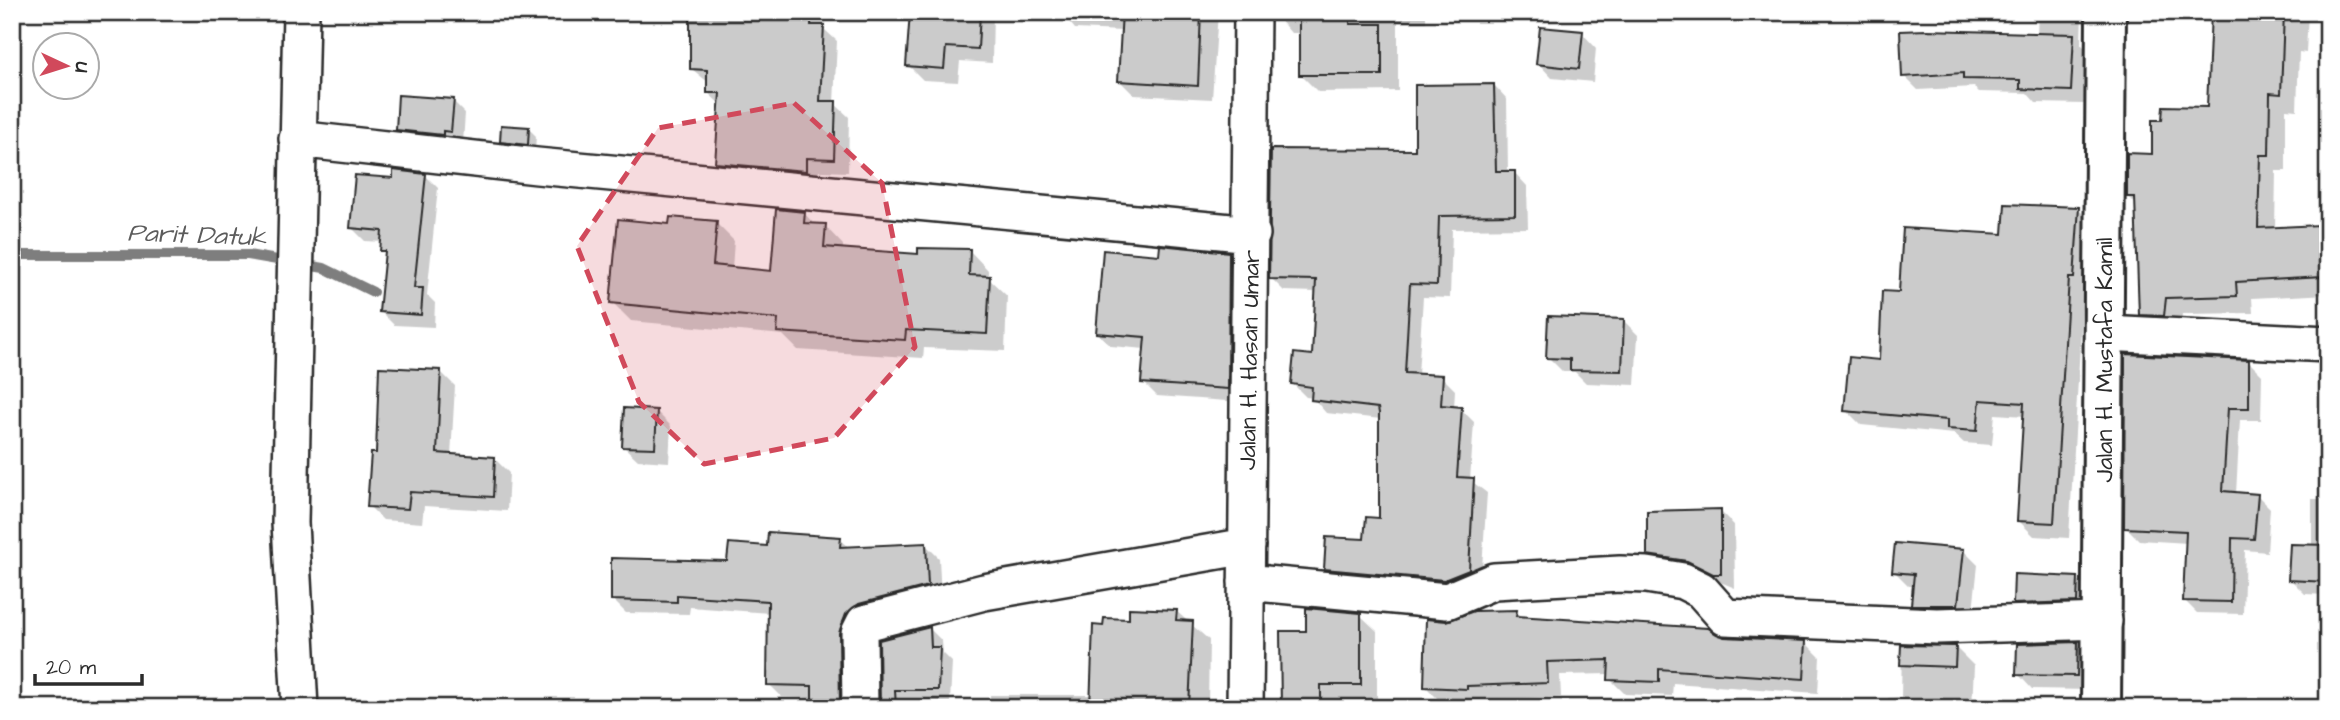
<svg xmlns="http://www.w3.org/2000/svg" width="2340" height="720" font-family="'Architects Daughter',sans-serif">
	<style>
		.shadow { fill: #0003 }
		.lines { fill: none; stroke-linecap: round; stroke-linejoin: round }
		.stream { stroke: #7e7e7e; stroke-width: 10 }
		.building { fill: #cbcbcb; stroke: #2b2b2b; stroke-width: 2 }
		.street-casing { stroke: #2b2b2b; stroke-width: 40 }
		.secondary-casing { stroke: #2b2b2b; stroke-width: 44 }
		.street { stroke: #fff; stroke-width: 35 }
		.secondary { stroke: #fff; stroke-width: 38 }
		.marked { fill: #d1495b; fill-opacity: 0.2; stroke: #d1495b; stroke-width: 5; stroke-dasharray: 14 9; stroke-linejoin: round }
		.labels { text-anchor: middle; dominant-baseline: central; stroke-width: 6; stroke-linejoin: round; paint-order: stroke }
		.street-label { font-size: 24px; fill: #2b2b2b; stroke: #fff }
		.water-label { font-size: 26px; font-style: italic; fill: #5c5c5c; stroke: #fff }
	</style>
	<rect width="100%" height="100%" fill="#fff"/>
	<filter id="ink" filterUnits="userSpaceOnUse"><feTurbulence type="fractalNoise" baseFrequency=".0143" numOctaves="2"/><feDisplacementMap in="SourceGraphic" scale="14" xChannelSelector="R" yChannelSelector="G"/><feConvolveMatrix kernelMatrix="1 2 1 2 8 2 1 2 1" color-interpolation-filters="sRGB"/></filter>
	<g filter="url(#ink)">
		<path class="shadow" d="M691 12H826L825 30 837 41 834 103 849 117 848 172 819 171V184L731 176 717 162 721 105 708 93 709 83 692 69Z
			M912 12H993L992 63 960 61 958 82 923 80 908 65Z
			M1061 12H1218L1212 99 1134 95 1120 81 1123 31 1075 29Z
			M1273 12H1426V22H1398V91L1318 92 1301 75 1300 33H1291Z
			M2038 12H2082L2081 44 2087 50 2085 104 2036 103 2027 93 1979 92 1974 87 1918 90 1904 76 2037 35Z
			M2212 12H2308L2306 53 2299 52 2297 110 2286 109V171H2276L2275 229 2320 226 2328 234V294L2252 298 2253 313 2182 314 2180 332 2158 331 2141 314 2137 205 2128 196 2153 156 2164 122 2209 109Z
			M1582 33 1596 48 1593 82 1552 78 1538 63Z
			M1494 85 1507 99 1508 172H1514L1527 186 1528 228 1452 229 1450 298 1423 297 1418 375 1442 377 1455 390 1454 408 1461 409 1474 422 1470 480 1487 493 1481 583 1458 593 1339 582 1326 569 1366 541 1381 519V419L1326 413 1313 398 1306 397 1293 384 1313 357 1317 292 1284 291 1271 278Z
			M453 101 465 113 463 143 410 141 398 129Z
			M529 129 536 136 535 151 509 148 501 141Z
			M425 175 438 188 427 295 435 303 434 327 394 325 381 312 386 255 382 250 383 242 365 241 352 228Z
			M2078 209 2093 224 2088 292H2083L2069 538 2034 536 2019 521 2025 416 1995 414 1992 445 1964 443 1954 434 1861 425 1846 410 1881 362 1901 294 2005 235Z
			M804 213 816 226H825L843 245V250L919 256 970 251 988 270V278L1007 296 1005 351 924 348 923 358 798 350 783 335 631 321 612 302 671 226 716 223 734 241 732 269 773 273Z
			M1229 254 1242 268 1241 402 1157 396 1143 382 1145 349 1111 346 1097 333 1161 257Z
			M1623 320 1638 335 1635 385 1586 383 1575 372H1563L1548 357Z
			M2249 362 2262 375 2261 420H2240L2236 494 2257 495 2270 508 2267 552 2245 550 2243 614 2197 613 2184 600 2188 543 2139 540 2126 527Z
			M440 371 455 386 451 456 494 458 509 473 507 511 424 506 422 523 383 520 369 506 377 455Z
			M656 411 671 426 669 462 638 460 623 446Z
			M2312 499H2328V595L2305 594 2290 579 2312 546Z
			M1720 511 1734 525 1735 588 1703 575 1663 569 1649 554Z
			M840 539 850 548 926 545 939 558 941 598 872 616 854 708H814V698L782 697 769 684V613L690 607 689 614 626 613 613 600 769 548Z
			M1964 551 1978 565 1972 619H1928L1913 604 1915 586H1909L1894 571Z
			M2077 579 2092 593 2090 615 2029 617 2014 603Z
			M1176 611 1209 640 1208 708H990V695H1093L1105 628Z
			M1516 612 1522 618 1724 639 1805 642 1820 657 1818 693 1673 683 1672 696 1625 694 1610 679V674L1560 675 1561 697 1481 699V703L1440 701 1425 686 1455 621Z
			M1360 615 1377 631V701H1347V708H1278L1308 632Z
			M930 629 942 641 943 653 952 662 950 702H907V708H882Z
			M2077 644 2092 658 2091 690 2032 689 2018 674Z
			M1902 646 1955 647 1974 666 1972 708H1888V698L1901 697Z"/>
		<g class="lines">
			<path class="stream" d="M12 255H248L324 268 373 292"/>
		</g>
		<path class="building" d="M690 12H812L811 25H824L820 101H836L834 159 806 158V171L715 163 720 93H707V70L690 69Z
			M910 12H980L978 49 946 47 944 69 906 66Z
			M1122 12H1201L1198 86 1118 81Z
			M2211 12H2284L2281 94 2270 93 2269 155H2260L2258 228 2320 225 2323 277 2236 282 2237 296 2166 298 2164 316 2139 315 2135 197H2127V153L2152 154V120H2162L2163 106 2207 107Z
			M1299 15H1350V24H1382V75H1299Z
			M1540 27 1583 31 1579 69 1536 64Z
			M1927 30 2074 34 2071 91 2020 89V80L1963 79V73L1902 77 1900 31Z
			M1494 84 1496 171H1515V215L1439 216 1437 285 1410 284 1405 373 1443 375 1441 405 1462 407 1457 477 1474 478 1469 570 1444 580 1324 569 1326 537 1364 539 1366 517 1379 518V413L1378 408 1311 400 1312 387 1291 384 1294 353 1312 355 1316 280 1269 279 1271 149 1415 150V85Z
			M398 95 454 99 451 132 443 131V135L396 130Z
			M501 125 529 127 528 145 500 142Z
			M393 170 426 174 414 288H423L421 315 379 312 385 251H380L382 231 350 228 355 175 393 178Z
			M2005 204 2079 207 2074 278H2069L2054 523 2017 521 2024 403 1980 400 1977 431 1947 429V420L1844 411 1849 357 1879 360 1882 291 1899 292 1903 228 2003 234Z
			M776 209 805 212 804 223 826 224 824 247 918 254V248L970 249 969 275 990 276 987 334 906 330 905 340 777 332 778 319 610 303 618 219 669 224 670 217 717 221 713 265 771 271Z
			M1160 245 1229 252 1228 389 1141 383 1145 337 1096 333 1103 250 1159 255Z
			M1548 316 1624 319 1622 371 1570 370V359L1546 358Z
			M2125 354 2249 360V408H2228L2223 491 2258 494 2254 539 2232 538 2231 602 2183 601 2186 531 2124 528Z
			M379 367 441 370 437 453 495 457 493 497 410 492 408 509 367 507 371 453H376Z
			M624 408 657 410 655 448 622 447Z
			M1721 509V574H1713L1687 561 1647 555V511Z
			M768 532 841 537 840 547 926 543 928 586 859 604 846 614 839 633 840 708H812V686L767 685 768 601 677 595V602L611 600V558L727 561 729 543 767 546Z
			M1895 543 1964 549 1958 605H1911L1914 574 1892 572Z
			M2290 544 2328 545V582L2288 580Z
			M2014 574 2078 577 2077 602 2013 604Z
			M1129 608 1177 610 1176 620 1193 621 1189 708H1090L1093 625 1103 626 1104 618 1129 619Z
			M1306 608 1361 613V685H1321V708H1281L1280 631H1306Z
			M1517 610 1516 616 1708 628 1724 637 1806 641 1804 679 1659 669V682L1608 680 1609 660 1547 662 1548 683 1467 686V689L1424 687 1426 619 1446 621 1474 611Z
			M930 627 931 647H940L938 690H895L896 708H880L879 640Z
			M2078 642 2077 676 2016 675 2017 644Z
			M1901 645 1956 646 1955 667 1900 665Z"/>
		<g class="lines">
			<defs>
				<path id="street" d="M297 139 537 166 1252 234
					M2105 333 2328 344
					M1246 582 1447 601 1494 581 1620 574 1647 575 1683 581 1701 590 1725 617 1937 626 2104 621
					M300 708 290 523 301 12
					M860 708 859 633 864 623 984 592 1247 546
					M1245 708 1252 12"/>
				<path id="secondary" d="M2101 708 2106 12"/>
			</defs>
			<use href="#street" class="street-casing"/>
			<use href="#secondary" class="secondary-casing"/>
			<use href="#street" class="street"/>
			<use href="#secondary" class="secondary"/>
		</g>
	</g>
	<path class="marked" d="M794 103 882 183 915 347 834 438 704 464 639 402 577 246 658 128Z"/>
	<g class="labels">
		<g class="street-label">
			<text transform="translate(1250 360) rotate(-89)">Jalan H. Hasan Umar</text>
			<text transform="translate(2105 360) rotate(-90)">Jalan H. Mustafa Kamil</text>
		</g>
		<g class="water-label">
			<text transform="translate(197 235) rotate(2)">Parit Datuk</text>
		</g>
	</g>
	<rect width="2340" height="720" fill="none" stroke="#fff" stroke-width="42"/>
	<rect x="21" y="21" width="2298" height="678" fill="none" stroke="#2b2b2b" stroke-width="2.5" filter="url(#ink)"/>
	<g transform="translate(66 66) rotate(94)"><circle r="33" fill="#ffffff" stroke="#aaaaaa" stroke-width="2"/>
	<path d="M0-5L12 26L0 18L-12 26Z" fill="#d1495b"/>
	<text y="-10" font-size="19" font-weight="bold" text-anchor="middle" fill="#2b2b2b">U</text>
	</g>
	<path d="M35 674v10h107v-10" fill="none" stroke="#2b2b2b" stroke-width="3.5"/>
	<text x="46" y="674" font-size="21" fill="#2b2b2b" stroke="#ffffff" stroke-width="5" paint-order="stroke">20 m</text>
</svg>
